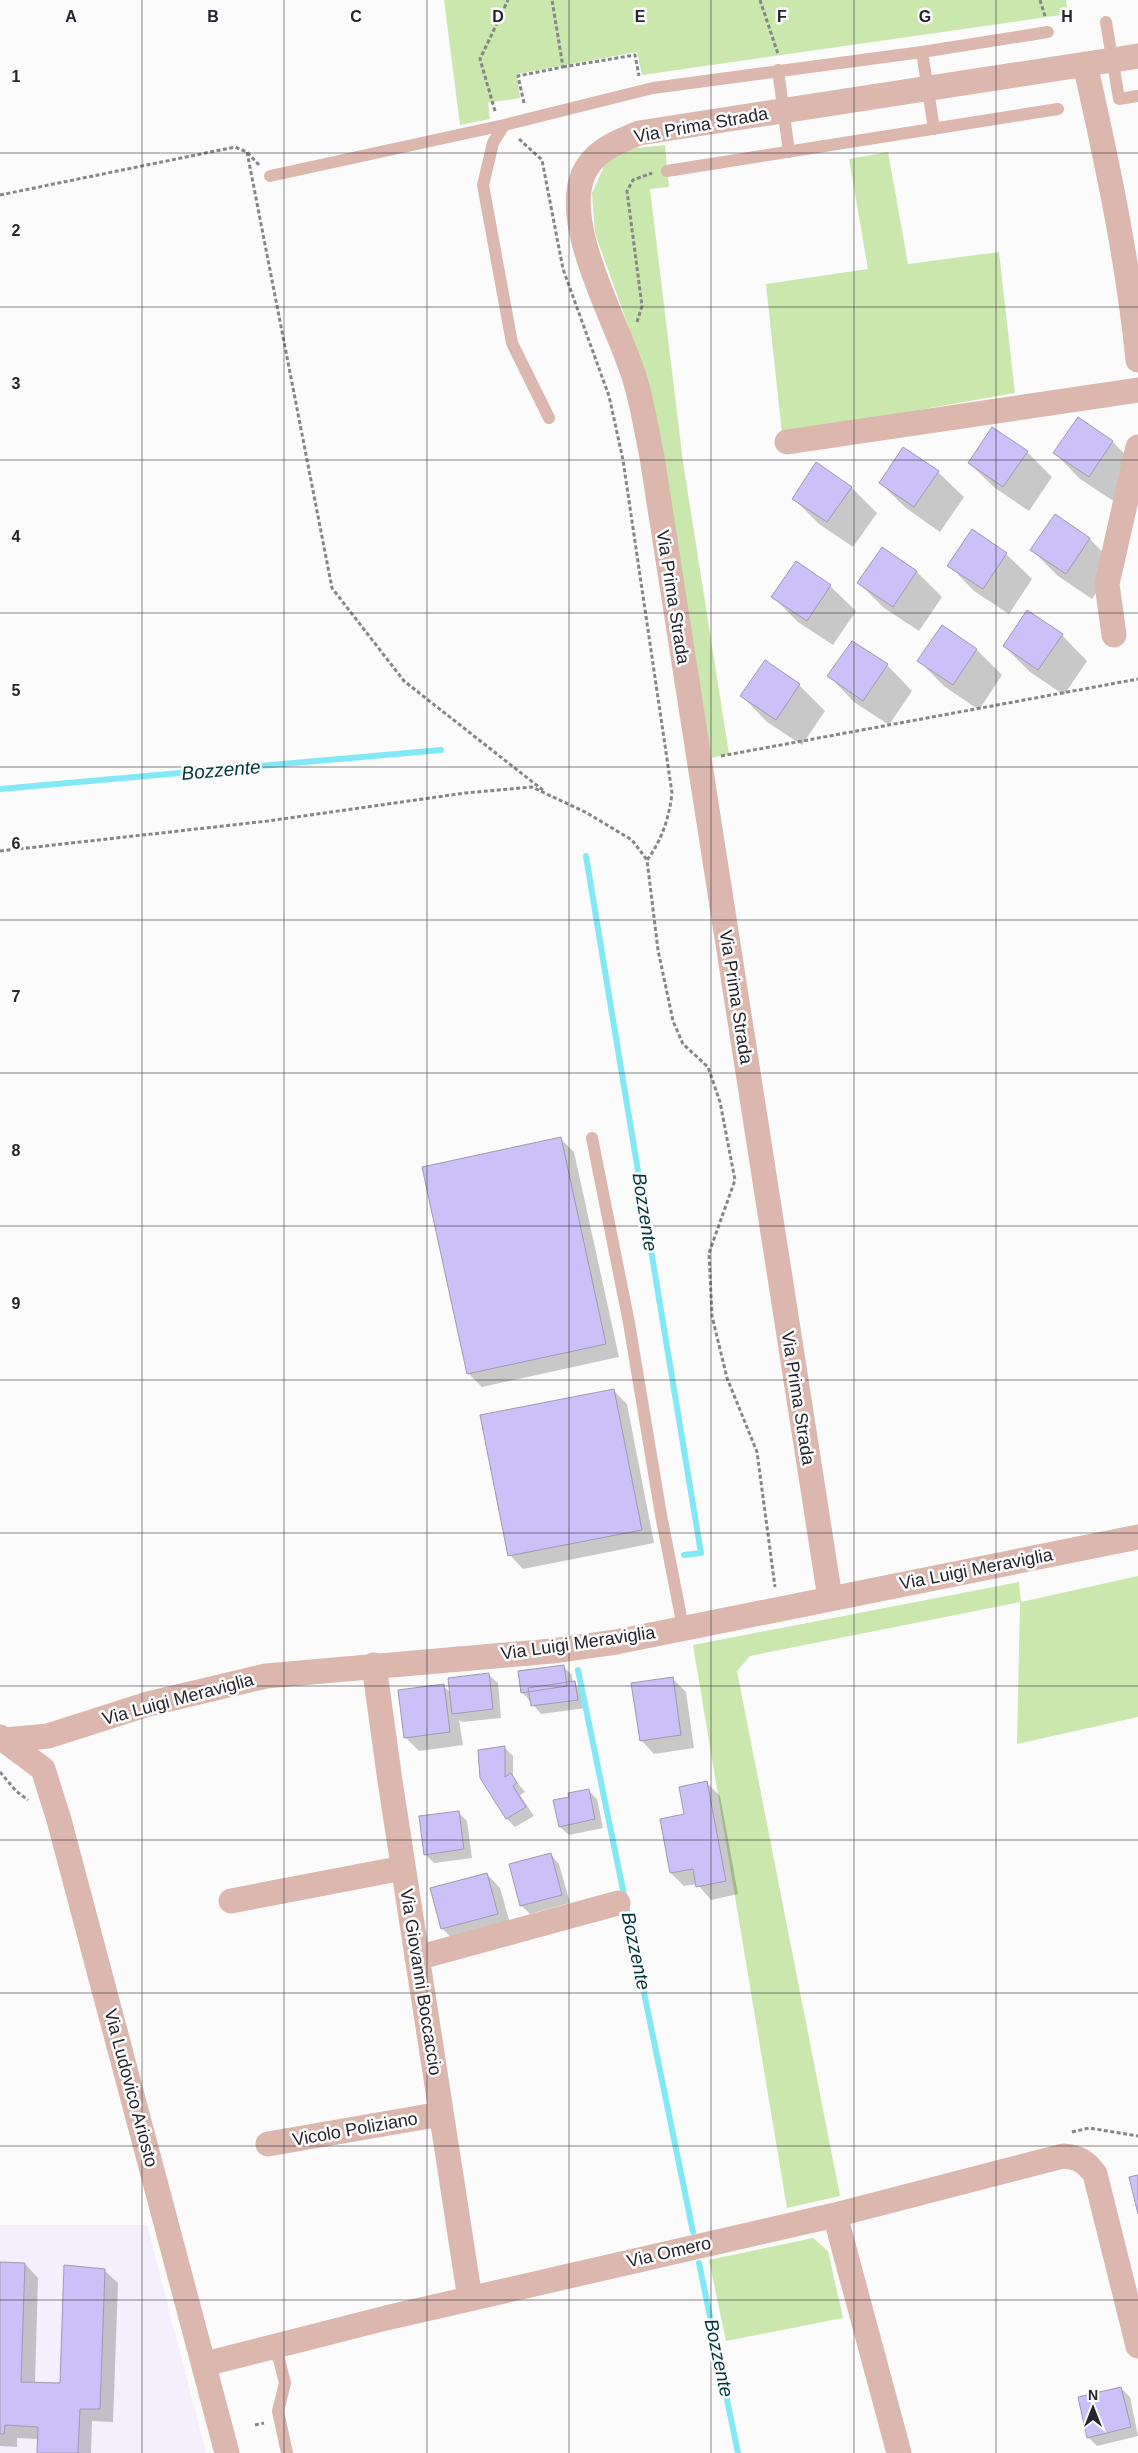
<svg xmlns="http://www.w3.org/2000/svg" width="1138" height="2453" font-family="Helvetica,sans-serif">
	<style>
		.education { fill: #f4effc }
		.green { fill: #cae7ad }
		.shadow { fill: #0003 }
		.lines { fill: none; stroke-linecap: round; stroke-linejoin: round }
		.stream { stroke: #82e8f6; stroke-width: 6 }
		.building { fill: #cbc0f8; stroke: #9e9ab0 }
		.path { stroke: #86858a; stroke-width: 3; stroke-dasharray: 4 2.5; stroke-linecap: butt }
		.lane { stroke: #dbb7ae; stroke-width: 12 }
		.street { stroke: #dbb7ae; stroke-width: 25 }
		.grid { fill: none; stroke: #26242d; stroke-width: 1; stroke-opacity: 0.55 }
		.labels { text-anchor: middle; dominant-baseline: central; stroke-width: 5; stroke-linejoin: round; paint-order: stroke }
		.street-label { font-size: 18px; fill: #26242d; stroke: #fbfbfb }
		.water-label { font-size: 19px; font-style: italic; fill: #00353a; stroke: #fbfbfb }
		.grid-label { font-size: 16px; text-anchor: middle; font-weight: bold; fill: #26242d; stroke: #fbfbfb; stroke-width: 5; stroke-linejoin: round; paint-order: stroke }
	</style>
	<rect width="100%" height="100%" fill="#fbfbfb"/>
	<path class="education" d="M0 2225H147L206 2453H0Z"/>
	<path class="green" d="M444 0H1066L1068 14 642 75 637 52 517 74 520 98 488 103 490 119 460 125Z
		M665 145 669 187 650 189 683 462 729 754 711 758 630 331 595 233 592 193 605 164 626 149Z
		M888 152 908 264 999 252 1015 393 782 434 766 284 868 269 849 159Z
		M1138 1576V1717L1017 1744 1020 1602 750 1656 737 1671 840 2196 787 2208 693 1645 1019 1582 1021 1602Z
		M813 2238 828 2251 843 2318 726 2341 709 2260Z"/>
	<path class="shadow" d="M1078 419 1113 442 1138 468 1115 502 1080 479 1055 453Z
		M1027 452 1052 477 1029 511 995 488 969 463Z
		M938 472 964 497 940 532 906 508 880 483Z
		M851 487 877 513 853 547 819 524 794 499Z
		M1055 516 1090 539 1115 565 1092 599 1058 576 1032 550Z
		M1006 554 1032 579 1009 614 974 591 949 565Z
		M796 563 830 586 856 611 833 645 798 622 773 597Z
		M917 572 942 597 919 631 884 608 859 583Z
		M942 626 977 650 1002 675 979 710 944 686 919 661Z
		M1062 635 1087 661 1064 695 1030 672 1004 646Z
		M887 665 912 691 889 725 854 702 829 676Z
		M799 685 825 711 802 745 767 722 742 696Z
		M560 1138 574 1152 619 1357 482 1387 468 1373Z
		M613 1390 627 1404 654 1543 523 1569 510 1555Z
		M563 1666 572 1675 573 1683 584 1691 586 1708 541 1714 522 1692Z
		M489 1675 498 1683 501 1718 462 1722 459 1720 463 1745 419 1751 405 1737 443 1686 451 1693Z
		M672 1678 686 1692 694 1748 654 1754 641 1740Z
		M504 1747 513 1756V1777L525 1792 520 1795 534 1816 515 1827 507 1819 488 1751V1748Z
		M707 1783 720 1796 738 1894 711 1900 697 1884 684 1886 671 1873 685 1815Z
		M589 1791 597 1799 603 1828 569 1835 560 1827Z
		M458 1812 467 1821 472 1858 434 1863 425 1854Z
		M551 1855 559 1864 570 1903 530 1914 521 1905Z
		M487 1874 500 1888 511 1927 455 1942 442 1928Z
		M25 2264 38 2278 35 2383 62 2384 104 2270 118 2283 113 2422 92 2421 91 2453H39V2439L17 2438V2447L0 2446V2282Z
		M1121 2388 1130 2397 1138 2436 1097 2446 1088 2437Z"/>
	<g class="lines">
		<path class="stream" d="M0 789 441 750
			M586 856 701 1553 684 1555
			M578 1670 693 2232
			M699 2263 738 2453"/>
	</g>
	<path class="building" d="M1078 417 1113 441 1089 477 1053 453Z
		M992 427 1028 451 1003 487 968 463Z
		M903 447 939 471 914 507 879 483Z
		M816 462 852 487 827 522 792 499Z
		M1055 514 1090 538 1066 574 1030 550Z
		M972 529 1007 553 983 589 947 566Z
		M882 547 917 571 893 607 857 583Z
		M796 561 831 585 807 621 771 597Z
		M1027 610 1063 634 1038 670 1003 646Z
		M942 625 977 649 953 685 917 661Z
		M852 641 888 664 863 701 827 676Z
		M765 660 800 684 776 720 740 696Z
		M561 1137 606 1344 467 1374 422 1167Z
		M614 1389 642 1530 508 1556 480 1415Z
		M564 1665 567 1686 521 1693 518 1671Z
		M489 1673 493 1709 452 1714 448 1678Z
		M673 1677 681 1735 640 1741 631 1683Z
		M575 1681 578 1700 531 1706 528 1688Z
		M444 1684 450 1732 404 1738 398 1690Z
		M505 1746V1777L511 1773 517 1783 513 1786 526 1807 506 1819 480 1778 478 1750Z
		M707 1781 726 1881 696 1887 693 1869 670 1873 660 1819 684 1814 679 1787Z
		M589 1789 595 1819 559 1827 553 1800 569 1797 568 1793Z
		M459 1811 464 1849 424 1855 419 1816Z
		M551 1853 562 1895 520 1906 509 1864Z
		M487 1873 498 1914 441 1929 430 1888Z
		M1138 2175V2214L1129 2177Z
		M0 2262 25 2263 21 2382 60 2383 64 2265 105 2269 100 2409H80L78 2453H37L38 2427 5 2425 4 2434H0Z
		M1121 2387 1131 2427 1087 2438 1078 2397Z"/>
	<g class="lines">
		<path class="path" d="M760 0 778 54
			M1040 0 1045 16
			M563 67 635 55 639 76
			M524 103 518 76 563 67 552 0
			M495 111 480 59 508 0
			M519 139 542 160 563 269 609 396 623 460 672 793C669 818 662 840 647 860L658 950 673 1021 683 1044 708 1067 720 1102 735 1180 709 1253 712 1316 727 1378 757 1452 775 1587
			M247 152 332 588 404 681 544 791
			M0 195 235 147 247 152 259 165
			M637 322 642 306 627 191 633 180 652 173
			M721 756 1138 679
			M0 851 268 821 465 793 532 787 587 813 632 840 647 860
			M0 1772 16 1791 28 1800
			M1072 2132 1089 2128 1138 2136
			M255 2425 264 2423"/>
		<path class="lane" d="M1106 22 1119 99 1138 96
			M922 52 934 129
			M778 70 789 152
			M504 125 493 143 483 185 512 343 549 418
			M667 171 1058 109
			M270 176 504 125 653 88 922 52 1048 32
			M592 1138 629 1323 661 1515 683 1627
			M269 2346 279 2359 285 2383 278 2411 287 2453"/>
		<path class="street" d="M1085 64C1107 162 1128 260 1138 360
			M787 442 1138 390
			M1114 635 1107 584 1138 447
			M830 1598 652 457C647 433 643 407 636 383 621 328 561 229 583 175 593 151 617 142 639 133L1138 56
			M374 1665 390 1781 470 2299
			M0 1737 43 1769 59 1820 227 2453
			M6 1740 48 1736 148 1704 266 1676 552 1651 616 1642 1138 1537
			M231 1901 403 1868
			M417 1958 618 1903
			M268 2144 441 2114
			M835 2215 899 2453
			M205 2364 386 2318 835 2215 1063 2156C1079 2157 1086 2162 1095 2174L1138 2346"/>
	</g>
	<path class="grid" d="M142 0V2453M284 0V2453M427 0V2453M569 0V2453M711 0V2453M854 0V2453M996 0V2453M0 153H1138M0 307H1138M0 460H1138M0 613H1138M0 767H1138M0 920H1138M0 1073H1138M0 1226H1138M0 1380H1138M0 1533H1138M0 1686H1138M0 1840H1138M0 1993H1138M0 2146H1138M0 2300H1138"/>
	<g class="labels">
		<g class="street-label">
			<text transform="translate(701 125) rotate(-10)">Via Prima Strada</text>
			<text transform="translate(673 597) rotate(81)">Via Prima Strada</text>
			<text transform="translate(736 997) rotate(81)">Via Prima Strada</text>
			<text transform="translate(798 1398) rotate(81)">Via Prima Strada</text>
			<text transform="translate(976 1569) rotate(-11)">Via Luigi Meraviglia</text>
			<text transform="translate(578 1643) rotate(-8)">Via Luigi Meraviglia</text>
			<text transform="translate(178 1699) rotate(-15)">Via Luigi Meraviglia</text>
			<text transform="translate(421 1982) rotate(81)">Via Giovanni Boccaccio</text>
			<text transform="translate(131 2088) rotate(75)">Via Ludovico Ariosto</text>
			<text transform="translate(355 2129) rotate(-10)">Vicolo Poliziano</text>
			<text transform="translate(669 2252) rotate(-13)">Via Omero</text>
		</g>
		<g class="water-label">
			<text transform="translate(221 770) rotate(-5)">Bozzente</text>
			<text transform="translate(645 1212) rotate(81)">Bozzente</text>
			<text transform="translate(636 1951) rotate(78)">Bozzente</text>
			<text transform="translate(719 2358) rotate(78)">Bozzente</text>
		</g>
	</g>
	<g class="grid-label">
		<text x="71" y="22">A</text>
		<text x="213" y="22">B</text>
		<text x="356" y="22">C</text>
		<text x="498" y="22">D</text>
		<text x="640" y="22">E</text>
		<text x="782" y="22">F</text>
		<text x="925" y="22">G</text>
		<text x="1067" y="22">H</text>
		<text x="16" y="82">1</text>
		<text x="16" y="236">2</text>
		<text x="16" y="389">3</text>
		<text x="16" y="542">4</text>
		<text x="16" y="696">5</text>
		<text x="16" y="849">6</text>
		<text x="16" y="1002">7</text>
		<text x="16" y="1156">8</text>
		<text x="16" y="1309">9</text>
	</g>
	<g transform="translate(1093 2408)" stroke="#fbfbfb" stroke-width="4" paint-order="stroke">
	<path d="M0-4L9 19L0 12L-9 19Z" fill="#26242d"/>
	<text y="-8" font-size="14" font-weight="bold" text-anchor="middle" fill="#26242d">N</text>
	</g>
</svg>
